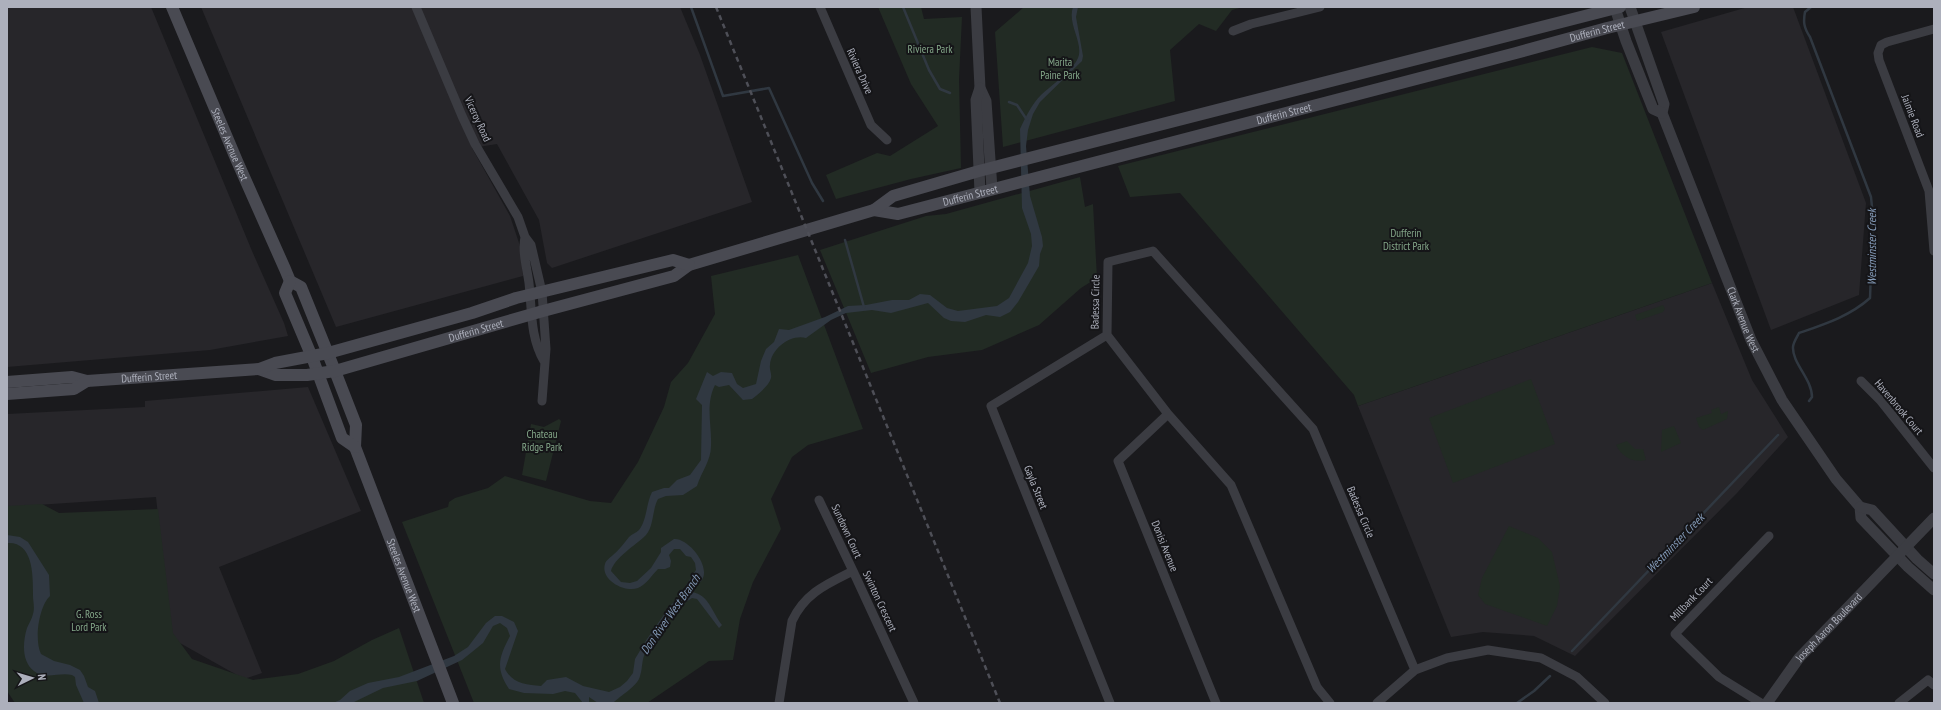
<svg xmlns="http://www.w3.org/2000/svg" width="1941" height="710" font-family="'PT Sans Narrow',sans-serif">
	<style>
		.built { fill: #27262a }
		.green { fill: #222b24 }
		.water { fill: #303841 }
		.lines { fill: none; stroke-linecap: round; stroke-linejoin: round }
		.stream { stroke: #303841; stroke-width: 2.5 }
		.minor { stroke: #3b3c42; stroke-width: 9 }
		.tertiary { stroke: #3b3c42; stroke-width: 11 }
		.secondary { stroke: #494a52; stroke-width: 12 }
		.rail { stroke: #4e4f57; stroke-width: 2.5; stroke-dasharray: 5 4; stroke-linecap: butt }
		.labels { text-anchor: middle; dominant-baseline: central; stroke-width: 4; stroke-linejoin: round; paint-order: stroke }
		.street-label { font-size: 11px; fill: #adb0bc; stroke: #151518 }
		.park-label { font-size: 11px; fill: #84a789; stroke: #151518 }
		.water-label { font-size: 12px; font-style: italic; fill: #849ab7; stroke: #151518 }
	</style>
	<rect width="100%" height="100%" fill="#1a1a1d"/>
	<path class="built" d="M7 7H151L252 251 284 323 288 336 210 350 7 367Z
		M201 7H680L700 55 752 202 552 268 547 263 539 220 497 144 472 148 510 216 521 249 523 276 336 327Z
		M1748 7H1793L1866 203 1859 295 1771 330 1661 32Z
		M1712 283 1752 380 1788 437 1737 493 1575 656 1534 636 1483 632 1451 637 1358 406Z
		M308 387 361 511 219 567 262 673 244 679 171 638 156 497 7 507V414L145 407V401Z"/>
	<path class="green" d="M878 7H921L924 19 962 17 959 79 961 168 911 179 836 199 826 175 877 153 890 156 938 126 911 84Z
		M1024 7H1243L1232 10 1216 31 1199 24 1170 50 1175 101 1003 147 995 32Z
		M1592 47 1622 53 1712 283 1358 406 1354 395 1180 193 1130 197 1118 166Z
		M1080 177 1085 207 1093 204 1097 278 1081 288 1039 325 982 350 928 357 871 373 820 250 926 216 946 214Z
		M798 255 863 429 808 445 792 457 771 499 781 529 753 582 740 619 733 660 709 661 647 703H474L402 522 448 507 449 502 455 498 488 488 505 476 590 501 611 503 638 462 664 407 671 382 688 363 715 314 711 276Z
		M1663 305 1665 309 1663 312 1637 321 1635 315Z
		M1531 379 1555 444 1453 483 1429 418Z
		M1719 407 1721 414 1728 411 1727 419 1703 430 1699 427 1696 418 1712 413 1711 410Z
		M559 419 561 421 546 481 522 475 531 424 544 427Z
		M1674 426 1681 443 1661 452 1662 430Z
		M1627 441 1635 449H1643L1646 460C1633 463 1622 457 1616 445Z
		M42 504 59 513 158 509 173 633 192 659 253 680 298 674 334 661 372 640 399 628 424 703H15L7 691V506Z
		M1509 526 1538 538 1552 552 1560 586 1557 606 1547 626 1485 604 1478 595 1482 578Z"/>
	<path class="water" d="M1073 7H1078L1076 17 1083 56 1082 61 1040 102 1033 114 1028 130 1026 146 1030 196 1042 237 1043 246 1040 254 1039 266 1018 302 1010 312 1000 317 986 315 965 322 951 321 944 318 928 303 891 313 872 310 846 313 831 320 806 338C790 334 771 349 770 365 769 369 772 374 771 378 769 386 758 394 752 399L743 400 729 385 719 387 715 385C705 405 712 425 711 446 711 461 701 472 697 486L683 495 666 496 658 499C652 510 654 526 646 535 636 545 614 558 611 571L621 582 630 583 637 581 651 568 661 552V548L674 539C688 538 709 564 703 578 701 583 694 587 692 592 709 595 712 612 722 625L719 628 697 599 692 598C677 606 667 623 658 636 654 643 653 647 646 651 641 661 643 667 640 676 638 686 621 695 613 703H598L589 697V703H583L575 693 565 691 553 694 524 693 509 689C495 668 499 657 510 636L507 628 500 623 493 626 483 643 472 652 462 660 417 681 383 688 352 703H333L340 700 350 691 368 683 399 677 454 656 468 647 486 623 495 616H502L514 622 518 631 505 669C512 683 526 685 541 686L547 680 566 677 583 686 609 692 620 687 627 681 633 673 635 659 647 639 670 606 677 599 696 570 695 563 691 557 686 556 680 549H674L669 555 671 561 670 567 665 569H658C652 575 646 585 638 588 625 593 600 580 605 564 606 560 610 558 613 555 619 550 624 543 629 537 632 534 636 533 639 530 647 520 646 504 652 492L664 488H669L677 480 690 475 701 460 702 405 696 399 707 372 713 376 721 372 732 373 737 384 743 388 756 384 761 361 766 349 774 342 779 329 789 330 825 317 848 306 866 305 892 300H909L920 294 930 295 947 308 958 311 997 306 1009 298 1028 263 1032 246 1031 234 1022 208 1020 129C1025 118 1032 104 1041 95 1051 86 1073 70 1078 58 1084 43 1067 24 1073 7Z
		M7 535 20 537 28 542 49 575 50 596C39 606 34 640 41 654L54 661 70 665 80 670 84 676 88 687 95 691 99 703H84L76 685 75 677 72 675C59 672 45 680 34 671 21 661 23 641 27 628 29 623 32 619 33 614 35 608 33 601 33 596 33 577 34 541 7 543Z"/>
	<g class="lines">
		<path class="stream" d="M691 7 723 96 769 88 812 183 823 201
			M903 7 929 70 940 89 950 93
			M1009 102 1017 105 1027 120
			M845 240 864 307
			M1809 401 1812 397C1812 379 1792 363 1793 347 1793 343 1797 337 1799 333 1825 324 1850 316 1870 298L1873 217 1871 197 1810 37C1804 28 1803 22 1805 12L1811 7
			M1572 651 1778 435
			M1517 703 1534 691 1550 676"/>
		<path class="minor" d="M416 7 462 116 475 144 518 217 525 237 531 245 542 292 546 349 542 401
			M820 7 871 125 887 140
			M1934 29 1887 42 1881 45 1878 53 1879 60 1929 191 1934 251
			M1233 31 1251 24 1320 7
			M525 237C522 252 527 268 529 283 532 310 530 337 544 361
			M1107 335 991 406 1110 703
			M1861 381 1880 400 1934 468
			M1168 414 1118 461 1216 703
			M819 500 853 571
			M779 703 792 621C805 593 827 584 853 571L914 703
			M1330 703 1317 687 1231 485 1168 414 1107 335 1108 262 1153 251 1313 429 1415 670
			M1377 703 1415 670 1447 658 1488 650 1541 658 1577 677 1605 703
			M1761 703 1719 677 1675 634 1769 536
			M1899 703 1928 680 1934 685"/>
		<g class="tertiary">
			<path d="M976 7 980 88 986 101 992 189"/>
			<path id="s1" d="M1630 7 1664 104 1662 113 1751 340 1782 400 1836 479 1860 507 1861 518 1908 567 1934 590"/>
			<path d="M1615 8 1626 41 1653 109 1662 113"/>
			<path d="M980 192 976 100 980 88"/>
			<path d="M1860 507 1872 510 1917 559 1934 574"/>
			<path id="s2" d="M1767 703 1799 658 1934 518"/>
		</g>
		<g class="secondary">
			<path id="s3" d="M172 7 237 161 285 269 290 281 301 287 335 371 356 425 355 447 453 703"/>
			<path id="s4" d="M874 210 898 214 1516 53 1607 28 1694 7"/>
			<path d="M290 281 285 293 312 357 342 438 355 447"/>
			<path id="s5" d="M259 369 276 375H307L335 371 543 311 674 276 689 265 874 210 893 196 979 171 1620 7"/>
			<path id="s6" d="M7 382 72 377 87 381 259 369 275 363 328 353 472 313 516 298 673 260 689 265"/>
			<path d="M7 394 74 389 87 381"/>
		</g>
		<path class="rail" d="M716 7 1000 703"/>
	</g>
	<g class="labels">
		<g class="street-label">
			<text stroke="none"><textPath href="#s4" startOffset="747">Dufferin Street</textPath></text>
			<text transform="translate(860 71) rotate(66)">Riviera Drive</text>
			<text stroke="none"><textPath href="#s4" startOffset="423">Dufferin Street</textPath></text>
			<text transform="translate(1913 116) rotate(69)">Jaimie Road</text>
			<text transform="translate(478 119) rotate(65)">Viceroy Road</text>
			<text stroke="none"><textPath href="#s3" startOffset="149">Steeles Avenue West</textPath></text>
			<text stroke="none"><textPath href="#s4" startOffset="99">Dufferin Street</textPath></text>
			<text transform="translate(1095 302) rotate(-89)">Badessa Circle</text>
			<text stroke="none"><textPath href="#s1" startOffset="334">Clark Avenue West</textPath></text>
			<text stroke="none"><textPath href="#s5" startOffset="224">Dufferin Street</textPath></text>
			<text stroke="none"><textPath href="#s6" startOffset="143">Dufferin Street</textPath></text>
			<text transform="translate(1899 407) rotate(50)">Havenbrook Court</text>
			<text transform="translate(1036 487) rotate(68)">Gayla Street</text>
			<text transform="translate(1361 512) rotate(67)">Badessa Circle</text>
			<text transform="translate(847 531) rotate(65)">Sundown Court</text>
			<text transform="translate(1165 546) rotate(68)">Donisi Avenue</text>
			<text stroke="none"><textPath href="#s3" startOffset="619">Steeles Avenue West</textPath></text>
			<text transform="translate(1691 599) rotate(-46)">Millbank Court</text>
			<text transform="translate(880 601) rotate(65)">Swinton Crescent</text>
			<text stroke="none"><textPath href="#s2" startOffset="98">Joseph Aaron Boulevard</textPath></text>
		</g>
		<g class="park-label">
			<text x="930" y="49">Riviera Park</text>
			<text x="1060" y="62">Marita<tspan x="1060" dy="13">Paine Park</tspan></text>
			<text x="1406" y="233">Dufferin<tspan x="1406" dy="13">District Park</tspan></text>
			<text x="542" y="434">Chateau<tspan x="542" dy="13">Ridge Park</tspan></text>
			<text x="89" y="614">G. Ross<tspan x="89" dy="13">Lord Park</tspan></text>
		</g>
		<g class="water-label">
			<text transform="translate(1871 247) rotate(-90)">Westminster Creek</text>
			<text transform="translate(1675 543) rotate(-46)">Westminster Creek</text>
			<text transform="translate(670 614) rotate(-55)">Don River West Branch</text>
		</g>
	</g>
	<rect width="1941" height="710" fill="none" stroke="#adb0bc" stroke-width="16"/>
	<g transform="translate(32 678) rotate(85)" stroke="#151518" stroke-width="3" paint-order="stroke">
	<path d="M0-3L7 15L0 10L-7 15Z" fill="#adb0bc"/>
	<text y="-6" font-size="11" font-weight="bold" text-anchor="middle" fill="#adb0bc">N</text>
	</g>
</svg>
